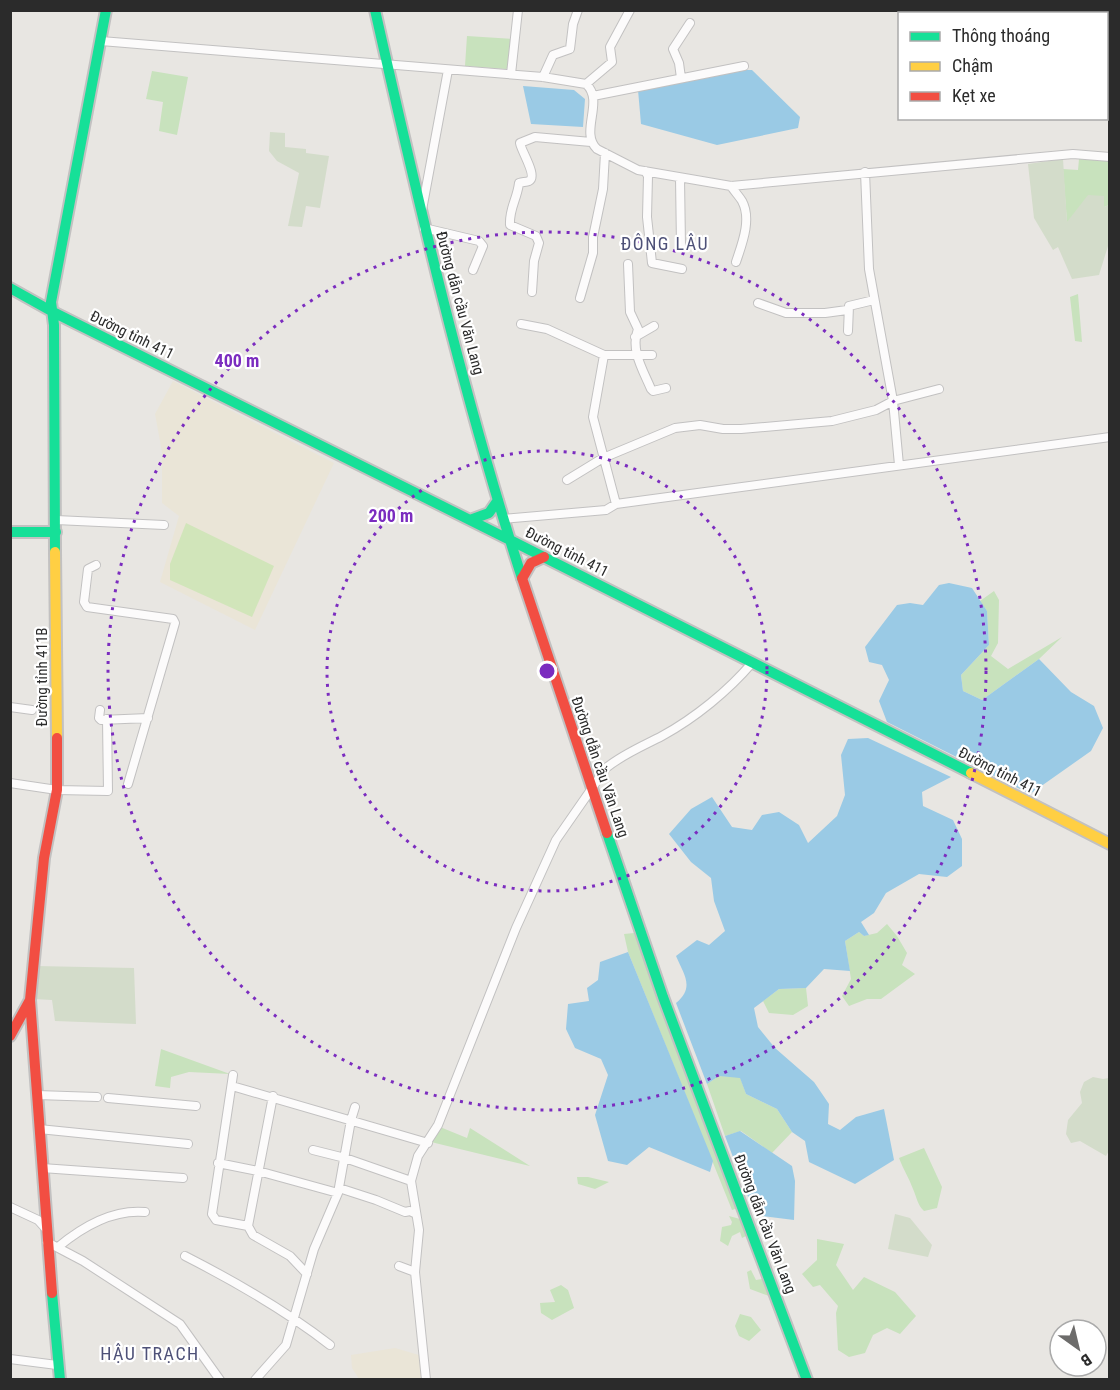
<svg xmlns="http://www.w3.org/2000/svg" width="1120" height="1390" font-family="'Roboto Condensed',sans-serif">
	<style>
		.education { fill: #eae5d7 }
		.green { fill: #c8e2bd }
		.cemetery { fill: #d3dcca }
		.pitch { fill: #d1e5ba }
		.water { fill: #9acae5 }
		.lines { fill: none; stroke-linecap: round; stroke-linejoin: round }
		.street-casing { stroke: #c2c1c1; stroke-width: 10 }
		.fast-casing { stroke: #c2c1c1; stroke-width: 14 }
		.slow-casing { stroke: #c2c1c1; stroke-width: 14 }
		.jam-casing { stroke: #c2c1c1; stroke-width: 14 }
		.street { stroke: #fcfbfb; stroke-width: 8 }
		.fast { stroke: #16e098; stroke-width: 10 }
		.slow { stroke: #ffcf43; stroke-width: 10 }
		.jam { stroke: #f24e42; stroke-width: 10 }
		.ring { fill: none; stroke: #7b2cbf; stroke-width: 3; stroke-dasharray: 3 6 }
		.labels { text-anchor: middle; dominant-baseline: central; stroke-width: 4.5; stroke-linejoin: round; paint-order: stroke }
		.street-label { font-size: 15px; fill: #2b2b2b; stroke: #fff }
		.quarter-label { font-size: 18px; letter-spacing: 1.5px; fill: #4e5178; stroke: #fff }
		.centre { fill: #7b2cbf; stroke: #fff; stroke-width: 3 }
		.ring-label { font-size: 18px; text-anchor: middle; font-weight: bold; fill: #7b2cbf; stroke: #fff; stroke-width: 4.5; stroke-linejoin: round; paint-order: stroke }
	</style>
	<rect width="100%" height="100%" fill="#e8e6e2"/>
	<path class="education" d="M173 381 334 463 255 630 160 582 179 516 162 503V452L155 414Z
		M395 1348 419 1355 422 1379H359L352 1368 351 1355Z"/>
	<path class="green" d="M467 36 513 39 511 66 506 69 465 66Z
		M152 71 188 77 177 135 159 131 163 102 146 99Z
		M1079 159 1109 161V205L1067 222 1063 169 1078 170Z
		M1078 294 1082 342 1075 341 1070 297Z
		M994 591 999 600 998 643 991 656 1008 669 1062 637 1039 659 982 700 963 691 961 675 989 645 987 611 980 601Z
		M887 924 897 936 907 953 902 965 915 974 881 999H867L849 1006 842 996 851 979 845 941 859 932 864 936 877 933Z
		M634 933 738 1208 732 1210 628 952 624 934Z
		M806 988 808 1006 793 1015 769 1013 763 1001 779 989Z
		M161 1049 230 1074 189 1072 171 1077 170 1088 155 1086Z
		M719 1076 740 1077 746 1094 777 1109 792 1132 772 1153 741 1131 725 1136 707 1084Z
		M440 1127 467 1138 470 1128 530 1166 431 1142Z
		M924 1148 942 1187 937 1208 924 1211C917 1204 917 1198 913 1189 909 1178 903 1169 899 1158Z
		M577 1177H588L609 1182 595 1189 578 1184Z
		M729 1216 740 1219 746 1236 742 1238 740 1232 732 1236 728 1246 720 1241 722 1227 731 1225 732 1222Z
		M817 1239 844 1244 836 1265 853 1290 864 1277 895 1292 916 1316 900 1334 887 1328 873 1335 865 1353 849 1357 838 1350 836 1313 838 1306 820 1285 813 1287 802 1274 817 1260Z
		M751 1270 756 1280 762 1279 769 1296 750 1289 747 1272Z
		M561 1285 568 1290 574 1308 552 1320 541 1313 540 1303 555 1302 550 1290Z
		M740 1314 751 1317 761 1330 749 1341 739 1336 735 1326Z"/>
	<path class="cemetery" d="M270 132 285 133V147L306 149V153L329 156 320 208 306 206 302 227 288 226 299 173 277 161 269 151Z
		M1063 159 1067 222 1088 195 1104 196V207L1109 205 1108 246 1099 275 1072 279 1058 247 1053 250 1034 218 1028 164Z
		M36 966 134 968 136 1024 55 1021 52 1000 34 999Z
		M1093 1077 1103 1079 1109 1078 1110 1149 1106 1156 1080 1141 1071 1143 1066 1134 1068 1120 1082 1103 1080 1092 1084 1082Z
		M895 1214 910 1218 932 1245 928 1257 888 1249Z"/>
	<path class="pitch" d="M186 523 274 566 252 617 170 580V564Z"/>
	<path class="water" d="M741 70H752L800 117 798 128 717 145 641 124 638 90Z
		M523 86 574 90 585 99 583 127 531 124Z
		M949 583 972 588 987 611 989 645 961 675 963 691 982 700 1039 659 1071 692 1094 706 1103 728 1091 751 1030 794 887 722 879 701 889 680 882 665 869 662 865 647 897 605 910 603 923 605 939 585Z
		M868 738 951 777 922 792 923 806 953 820 962 839V866L947 877 919 874 886 893 874 913 861 922 869 935 864 936 859 932 845 941 850 971 824 969 806 988 779 989 754 1008 758 1027 775 1048 814 1082 829 1104 828 1124 840 1130 856 1117 884 1109 894 1160 855 1184 809 1162 805 1141 792 1132 777 1109 746 1094 740 1078 719 1076 707 1084 676 1003C695 987 684 975 676 956L697 940 709 945 725 931 714 901 711 878 691 862 669 834 691 809 712 797 732 827 752 830 762 815 779 812 799 825 808 843 837 816 845 795 841 755 848 739Z
		M628 952 713 1161 710 1172 649 1147 627 1165 608 1161 595 1115 608 1075 601 1059 575 1048 566 1029 568 1004 589 1001 587 988 598 980 600 962Z
		M740 1131 792 1166 795 1181 794 1220 755 1215 725 1136Z"/>
	<g class="lines">
		<defs>
			<path id="street" d="M101 41 543 77 586 84C605 101 579 132 597 149L638 170 731 186 1073 154 1110 157
				M511 74 518 10
				M543 77 553 55 570 49 573 24 578 10
				M681 78 679 63 673 49 690 23
				M586 84 612 62 610 47 630 10
				M593 96 744 66
				M645 171 648 176 647 217 652 263 682 269
				M865 172 869 269 893 401 899 465
				M680 178 681 246
				M731 186C734 191 739 196 742 201 752 219 742 244 736 262
				M422 210 448 70
				M424 228 479 241 483 246 473 270
				M628 264 630 312 638 329C630 350 643 370 651 389L653 391 666 388
				M532 292 534 261 539 243 536 236 510 225C509 208 517 200 519 183 523 182 526 182 529 181 538 176 521 151 520 143L535 137 591 142
				M580 298 593 253V237L603 189 605 153
				M758 303 786 313H825L847 310
				M521 324 547 329 604 355 593 417 616 504
				M848 331 849 306 874 300
				M635 337 654 326
				M604 355H652
				M567 480 603 458 675 428 700 425 723 429H741L832 421 876 410 893 401 939 389
				M503 519 606 510 616 504 1110 437
				M56 520 164 525
				M96 565 88 569 84 602 87 607 173 619 175 623 128 784
				M10 707 32 710
				M100 710 99 718 101 720 148 718
				M10 783 57 790 108 791 107 719
				M233 1075 212 1214 216 1220 248 1226
				M232 1086 428 1143
				M37 1095 97 1097
				M273 1096 248 1226 253 1235 290 1256 307 1274
				M108 1098 196 1106
				M39 1129 188 1144
				M313 1150 345 1158 411 1181
				M218 1163 258 1171 338 1193
				M42 1168 183 1178
				M339 1188 376 1200 405 1212 410 1211 416 1214
				M10 1207 38 1220 46 1229
				M47 1242 83 1261 180 1324 220 1380
				M58 1247C82 1227 112 1209 145 1212
				M185 1256C236 1282 285 1310 330 1345
				M399 1266 415 1272
				M10 1359 57 1365
				M255 1380 286 1345 314 1249 338 1193 351 1120 355 1107
				M426 1380 415 1272 419 1230 411 1181 418 1156 438 1125 516 928 556 840 606 768C623 754 643 746 662 736 695 718 728 691 752 663"/>
			<path id="fast" d="M375 10C418 201 462 392 522 578
				M10 288 53 312 510 540
				M470 520 489 513 498 500
				M10 532H56
				M510 540 971 773
				M55 552 54 325 51 302 106 10
				M607 833 663 997 807 1380
				M52 1293 60 1380"/>
			<path id="slow" d="M55 552 57 738
				M971 773 1110 844"/>
			<path id="jam" d="M523 577 531 563 544 557
				M522 578 607 833
				M30 1000 52 1293
				M10 1036 30 1000 44 858 57 790V738"/>
		</defs>
		<use href="#street" class="street-casing"/>
		<use href="#fast" class="fast-casing"/>
		<use href="#slow" class="slow-casing"/>
		<use href="#jam" class="jam-casing"/>
		<use href="#street" class="street"/>
		<use href="#fast" class="fast"/>
		<use href="#slow" class="slow"/>
		<use href="#jam" class="jam"/>
	</g>
	<g class="ring">
		<circle cx="547" cy="671" r="220"/>
		<circle cx="547" cy="671" r="439"/>
	</g>
	<g class="labels">
		<g class="street-label">
			<text transform="translate(460 303) rotate(75)">Đường dẫn cầu Văn Lang</text>
			<text transform="translate(132 335) rotate(26)">Đường tỉnh 411</text>
			<text transform="translate(567 552) rotate(27)">Đường tỉnh 411</text>
			<text transform="translate(42 677) rotate(-90)">Đường tỉnh 411B</text>
			<text transform="translate(600 767) rotate(71)">Đường dẫn cầu Văn Lang</text>
			<text transform="translate(1000 772) rotate(27)">Đường tỉnh 411</text>
			<text transform="translate(765 1224) rotate(69)">Đường dẫn cầu Văn Lang</text>
		</g>
		<g class="quarter-label">
			<text x="665" y="243">ĐÔNG LÂU</text>
			<text x="150" y="1353">HẬU TRẠCH</text>
		</g>
	</g>
	<circle cx="547" cy="671" r="9" class="centre"/>
	<g class="ring-label">
		<text x="237" y="367">400 m</text>
		<text x="391" y="522">200 m</text>
	</g>
	<rect width="1120" height="1390" fill="none" stroke="#2b2b2b" stroke-width="24"/>
	<rect x="898" y="12" width="210" height="108" fill="#ffffff" stroke="#aaaaaa" stroke-width="1.5"/>
	<rect x="910" y="32" width="30" height="9" fill="#16e098" stroke="#aaaaaa" stroke-width="1.5"/>
	<text x="952" y="42" font-size="18" fill="#2b2b2b">Thông thoáng</text>
	<rect x="910" y="62" width="30" height="9" fill="#ffcf43" stroke="#aaaaaa" stroke-width="1.5"/>
	<text x="952" y="72" font-size="18" fill="#2b2b2b">Chậm</text>
	<rect x="910" y="92" width="30" height="9" fill="#f24e42" stroke="#aaaaaa" stroke-width="1.5"/>
	<text x="952" y="102" font-size="18" fill="#2b2b2b">Kẹt xe</text>
	<g transform="translate(1078 1348) rotate(146)"><circle r="28" fill="#ffffff" stroke="#aaaaaa" stroke-width="1.5"/>
	<path d="M0-4.5L10 22L0 15L-10 22Z" fill="#6d6c6b"/>
	<text y="-9" font-size="16" font-weight="bold" text-anchor="middle" fill="#2b2b2b">B</text>
	</g>
</svg>
